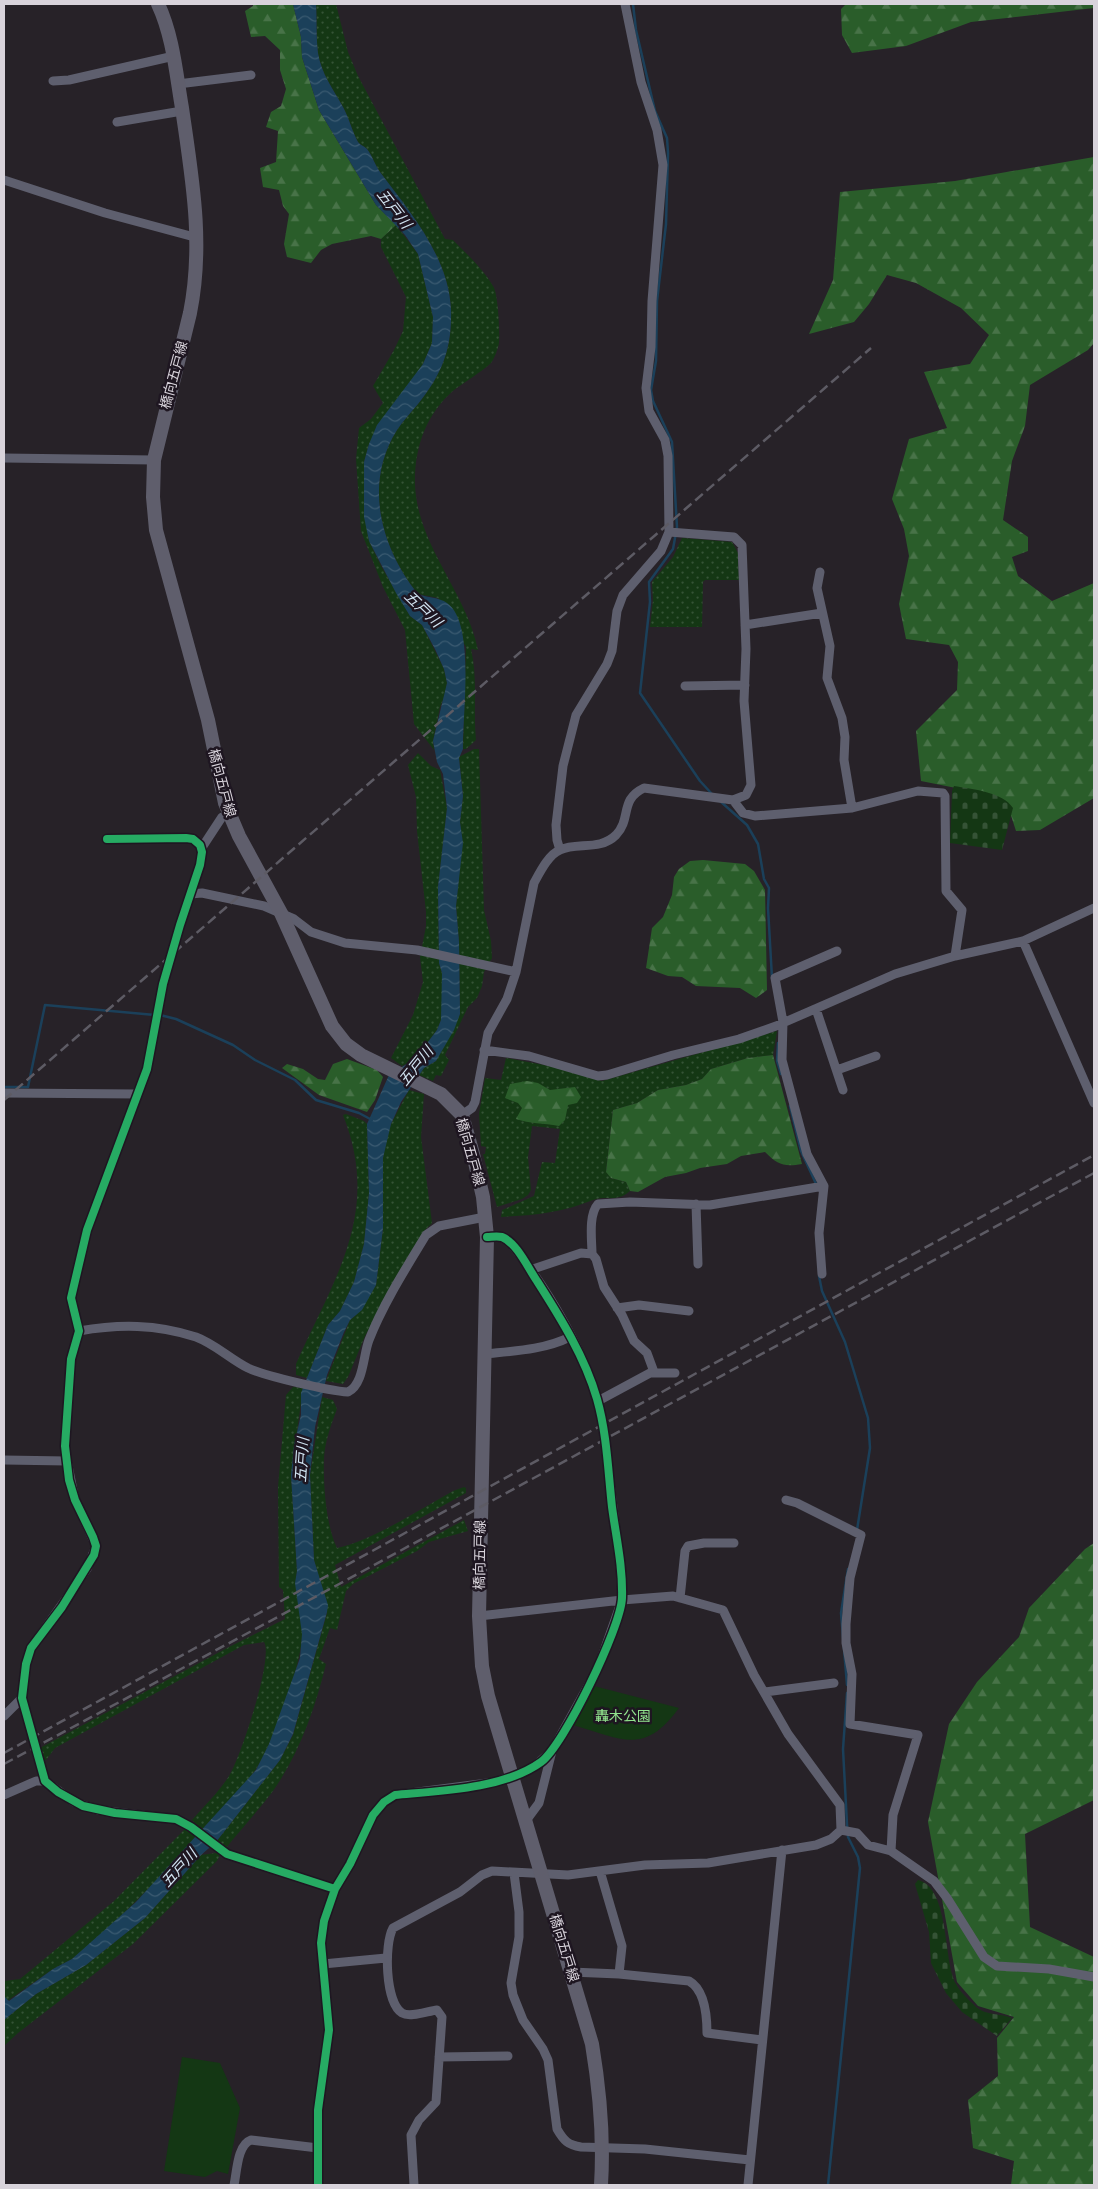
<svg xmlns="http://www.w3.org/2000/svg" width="1098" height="2189" font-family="Rubik,'Noto Sans JP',sans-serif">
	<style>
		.grass { fill: url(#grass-dots) }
		.forest { fill: url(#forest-firs) }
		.cemetery { fill: url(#cemetery-stones) }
		.park { fill: #143714 }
		.water { fill: url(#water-waves) }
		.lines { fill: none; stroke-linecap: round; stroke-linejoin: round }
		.stream { stroke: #1b405a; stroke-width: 2.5 }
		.street-tunnel { stroke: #423d43; stroke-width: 9; stroke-dasharray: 9 4.5; stroke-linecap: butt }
		.street { stroke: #5e5f6e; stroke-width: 9 }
		.primary { stroke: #5f5e6c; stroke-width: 14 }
		.rail { stroke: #5d5b64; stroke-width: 2.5; stroke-dasharray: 10 5; stroke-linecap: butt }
		.cycleway-casing { stroke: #1e1621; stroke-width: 11 }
		.cycleway { stroke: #26ab63; stroke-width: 8 }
		.labels { text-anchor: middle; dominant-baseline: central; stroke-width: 5; stroke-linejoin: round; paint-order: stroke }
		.street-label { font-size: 14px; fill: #d8d3db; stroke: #1e1621 }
		.park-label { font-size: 14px; fill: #92e48e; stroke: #1e1621 }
		.water-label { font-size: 15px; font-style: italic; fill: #d1e4f2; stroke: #1e1621 }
	</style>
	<defs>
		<pattern id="grass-dots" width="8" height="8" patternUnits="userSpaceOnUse" patternTransform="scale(1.25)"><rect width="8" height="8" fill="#143714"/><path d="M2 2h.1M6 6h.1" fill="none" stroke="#355336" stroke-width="1.8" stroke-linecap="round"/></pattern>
		<pattern id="forest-firs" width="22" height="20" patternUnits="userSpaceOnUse" patternTransform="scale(1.25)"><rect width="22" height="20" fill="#2a5d2a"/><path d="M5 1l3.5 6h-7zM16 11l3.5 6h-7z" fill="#487348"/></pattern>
		<pattern id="cemetery-stones" width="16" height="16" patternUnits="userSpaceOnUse" patternTransform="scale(1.25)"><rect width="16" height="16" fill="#143714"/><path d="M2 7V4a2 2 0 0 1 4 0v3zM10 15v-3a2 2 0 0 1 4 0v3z" fill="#355336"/></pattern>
		<pattern id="water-waves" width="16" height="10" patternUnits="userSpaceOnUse" patternTransform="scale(1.25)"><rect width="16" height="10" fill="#1b405a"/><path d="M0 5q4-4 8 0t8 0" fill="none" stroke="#3b5b71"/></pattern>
	</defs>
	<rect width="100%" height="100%" fill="#272228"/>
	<path class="grass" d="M316 4H336L348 52 358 76 445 239 453 240C467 254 483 269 493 286 498 292 500 332 499 342 499 347 494 359 491 363 480 373 466 381 454 390 426 414 414 448 415 485 418 547 466 591 478 650L471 649C478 679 473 709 476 740L466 749H463L466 647 438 598 418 594C381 548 363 484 397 430 403 421 411 412 418 404 442 374 452 349 451 310 449 257 410 212 380 172 375 165 372 155 367 149 364 146 360 145 358 142 352 131 349 118 343 107 333 89 321 73 318 53 316 37 317 20 316 4Z
		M396 225 418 254 433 317 432 343 423 364 369 444 364 462 365 517 369 541 381 566 410 616 422 625 444 669 447 683 445 695 440 707 433 741 434 750 414 724 405 630 383 587 361 531 356 459 359 428 371 419 383 403 373 386 394 350 403 331 406 297 381 247V239Z
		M682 538 732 542 738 553 739 580H705L703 582 702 627H650L653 600 652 582 673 557Z
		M474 749H479L484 910 491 941 492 958 484 972 482 986 477 998 468 1007 445 1055 449 1060 441 1076 436 1075 433 1081 419 1075 424 1068 436 1061 460 1014 459 942 456 906 462 843 460 822 463 796 459 757Z
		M418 753 431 766 440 770 447 808 438 887 439 963 442 973 443 1003 441 1020 437 1030 415 1059 402 1066 391 1058 413 1015 423 982 420 957 426 926V912L417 831 416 797 408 765Z
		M777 1031 773 1055 748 1058 711 1069 702 1079 686 1085 658 1090 637 1103 613 1110 606 1171 611 1178 626 1182 630 1191C616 1203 607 1195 593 1200 561 1213 536 1215 501 1217L502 1210 534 1196 542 1162 555 1163 560 1129 532 1126 528 1157 531 1190 528 1195 522 1199 497 1207 483 1154H485L486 1147 481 1146 479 1114 485 1078 501 1080 506 1058 560 1068 602 1081Z
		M409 1090 424 1094 421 1137 432 1223 423 1232 365 1336 348 1377 343 1384 326 1381 350 1320 355 1316 376 1285 383 1228V1158L386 1139 391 1124Z
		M346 1114 364 1121 367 1124 369 1193 364 1244 354 1282 340 1311 328 1325 307 1378 296 1375V1364C334 1278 382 1213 343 1115Z
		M293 1387 303 1388 291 1475 297 1571C293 1593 303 1614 302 1636 301 1666 273 1744 256 1769 241 1791 220 1809 202 1830L192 1820C204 1806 219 1792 229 1776 240 1759 274 1657 264 1642L244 1645 55 1748 46 1760 42 1759 40 1748 229 1647 285 1619 283 1590 279 1587 278 1487 286 1395Z
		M322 1397 333 1400 337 1409C331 1425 325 1441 324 1458 323 1483 326 1526 337 1548 370 1542 422 1508 453 1491L464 1487 466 1488V1493L335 1565 341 1587 464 1520 468 1531 429 1542 417 1551 353 1584 346 1591 337 1630 330 1628 319 1659 326 1664C315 1709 299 1754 273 1791 258 1811 241 1829 226 1848L216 1842 280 1760 293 1735 327 1613V1605L314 1560 310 1475Z
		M187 1829 196 1837 163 1874 107 1930 72 1959 53 1969 7 2001 4 1996V1981L20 1979 31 1970 114 1901 184 1830Z
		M216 1853 220 1855 217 1861 133 1944 18 2033 4 2046V2020L36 1994 86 1965 145 1918 201 1855Z"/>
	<path class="forest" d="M253 4H293L301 37 302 57 319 110 376 205 396 225 381 239 371 236 332 244 321 250 311 263 287 257 284 244 289 214 283 206 279 190 263 187 260 168 276 162 278 131 266 127 271 112 281 106 286 89 280 70V50L265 36 251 37 245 11 253 6Z
		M846 4H1094V8L971 22 906 46 852 53 842 35 841 9Z
		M1094 157V343L1088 350 1030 385 1025 426 1012 461 1003 520 1028 537V551L1012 557 1018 576 1052 601 1094 583V798L1040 830 1016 831 1007 803 976 792 921 781 916 731 957 690 958 662 949 645 906 639 899 604 909 556 904 529 892 499 909 439 947 428 924 372 970 364 989 335 961 308 916 283 887 275 869 304 854 322 809 334 833 280 840 192 955 181Z
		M703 860 745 864 754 871 765 890 767 990 756 998 740 988 696 986 682 977 668 976 646 968 652 928 663 917 672 895 674 877 679 869 690 861Z
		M773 1055 802 1164C784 1167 778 1165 765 1152L741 1156 727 1164 700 1168 686 1173 665 1177 638 1192 630 1191 626 1182 611 1178 606 1172 613 1110 637 1103 658 1090 686 1085 702 1079 711 1069 748 1058Z
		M347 1059 377 1070 383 1077 375 1100 367 1112 319 1095 282 1068 287 1064 303 1069 318 1079 325 1080 333 1064Z
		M527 1081 538 1083 550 1090 575 1087 581 1097 577 1103 568 1105 565 1120 559 1126C543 1123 530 1124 516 1119L522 1108 518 1103 505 1098 510 1084Z
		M1094 1543V1800L1025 1834 1030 1927 1094 1957V2185H1011L1014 2161 973 2148 968 2100 998 2076 997 2038 1014 2017 978 2006 957 1982 928 1822 949 1724 977 1682 1019 1637 1029 1608 1085 1549Z"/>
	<path class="cemetery" d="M954 786C972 789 1003 792 1013 808L1002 850 950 843 952 791Z
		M918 1880C950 1888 943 1961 956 1984 960 1992 970 2001 976 2007 986 2016 1001 2013 1012 2018L997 2036 962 2012 946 1993 931 1963 929 1932 915 1884Z"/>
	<path class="park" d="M594 1686 679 1708C644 1756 622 1739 573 1725Z
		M182 2057 220 2063 240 2108 228 2174 217 2171 205 2177 164 2171Z"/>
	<path class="water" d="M293 4H316C317 20 316 37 318 53 321 73 333 89 343 107 349 118 352 131 358 142 360 145 364 146 367 149 372 155 375 165 380 172 410 212 449 257 451 310 452 349 442 374 418 404 411 412 403 421 397 430 363 484 381 548 418 594 427 598 439 597 447 603 476 623 462 717 463 749L459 758 463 796 460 822 463 843 456 906 459 942 460 1014 454 1030 436 1061 424 1068 401 1102 391 1124 383 1158V1228L376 1285 362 1310 350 1320 344 1332 327 1375 315 1427 310 1475 314 1560 328 1605 327 1612 293 1734 280 1760 216 1842 201 1855 145 1918 86 1965 36 1994 4 2020V1988V1996L9 2001 53 1969 72 1959 136 1902 256 1770 269 1744 300 1658 302 1634 295 1583 297 1571 291 1475 294 1445 301 1415V1393L328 1325 340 1311 354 1282 364 1244 369 1193 367 1124 389 1075 415 1059 437 1030 441 1020 442 973 439 963 438 887 447 808 443 774 437 762 433 741 447 683 444 669 435 649 422 625 410 616 396 593 369 541 364 517V462L369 444 377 425 423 364 432 343 433 317 418 254 405 235 376 205 319 110 302 57 301 37Z"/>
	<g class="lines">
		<path class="stream" d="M633 4 636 30 655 111 667 138 668 153 666 224 657 301 656 361 651 390 653 401 672 442 677 527 673 549 649 582 650 602 640 693 700 781 712 794
			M720 801 747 825 758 844 764 879 769 888 768 908 772 978
			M160 1015 176 1019 233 1045 255 1060 295 1080 316 1100 359 1113 372 1120
			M778 1043 777 1061 781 1074
			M4 1087H28L45 1005 155 1015
			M790 1106 801 1151 817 1186
			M819 1276 822 1291 845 1342 868 1418 870 1448 857 1530
			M847 1685 841 1613 848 1569
			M828 2185 860 1868 858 1857 848 1837 847 1824 843 1749 847 1693"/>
		<path class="street-tunnel" d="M601 1416 606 1450
			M29 1722 41 1766"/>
		<path class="street" d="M53 81 69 80 174 56
			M178 84 251 75
			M117 122 182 111
			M4 180 105 213 198 238
			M4 458 154 460
			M820 572 817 588 830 646 827 678 842 718 845 737 844 760 852 808
			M745 625 822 613
			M685 686 745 685
			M733 800 743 813 755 816 852 808 918 791 943 793 945 796 946 891 962 910 955 956
			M201 849 222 817 229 815
			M560 850 557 840 556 825 563 766 576 715 607 664 612 651 617 611 623 595 661 551 669 532 668 456 665 440 649 411 646 388 651 347 652 301 663 165 657 130 641 82 625 4
			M191 894 202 893 264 906 294 919 311 932 345 943 417 950 516 972
			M1023 941 1094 1103
			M816 1009 843 1090
			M484 1050 529 1056 598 1076 607 1075 673 1055 739 1039 776 1026 895 974 955 956 1023 941 1094 908
			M837 1070 876 1056
			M4 1093 138 1094
			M462 1115 472 1108 475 1102 488 1033 507 999 516 972 534 883C540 872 549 854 560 850 577 842 600 851 616 835 632 818 619 800 644 788L733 800 746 795 751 785 744 701 746 649 742 545 734 537 669 532
			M696 1204 698 1264
			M487 1237H501L509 1241C548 1289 588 1355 601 1416
			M592 1254C592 1241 588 1215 598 1204L630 1202 710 1205 824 1186
			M530 1270 581 1253 592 1254 596 1259 604 1287 622 1315 634 1341 647 1353 654 1372
			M822 1274 819 1233 824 1186 807 1154 782 1060 783 1022 775 978 837 951
			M617 1308 639 1305 689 1311
			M79 1331C119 1324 156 1324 196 1337 215 1344 230 1359 248 1368 265 1376 329 1391 348 1392 364 1384 363 1355 369 1340 383 1304 406 1268 426 1235L439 1226 485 1217
			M484 1354C513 1351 544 1350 570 1337
			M598 1401 650 1373H675
			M4 1460 67 1461
			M786 1500 797 1503 861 1535 850 1578 846 1624V1643L852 1674 850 1724 918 1735 893 1815 891 1851
			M680 1598 685 1551 688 1546 704 1543H734
			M479 1616 622 1600 673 1596 723 1610 754 1675 788 1734 840 1805 841 1830
			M765 1692 834 1683
			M4 1716 22 1698
			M29 1722 22 1698 26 1664 31 1648 87 1569 96 1546 75 1500 67 1461 65 1446 71 1359 79 1331 71 1298 87 1230 147 1069 163 984 180 925 200 865 202 852 200 845 193 839 186 838 107 839
			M41 1766 45 1781 74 1802 98 1810 176 1819 191 1827 227 1854 335 1889
			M4 1795 36 1781H45
			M525 1822 539 1803 552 1751
			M841 1830 857 1833 868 1845 891 1851 934 1881 947 1898 984 1957 997 1966 1049 1969 1094 1977
			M600 1871 622 1946 619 1974
			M514 1873 519 1912V1937L511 1983 513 1995 523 2020 543 2049 548 2060 557 2129C564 2141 568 2145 581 2147L645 2149 750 2160
			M323 1964 386 1958
			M571 1972 619 1974 689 1981C705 1990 707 2016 707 2033L762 2040
			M439 2057 508 2056
			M234 2185C237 2172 237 2145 251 2140L318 2148
			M318 2185V2110L329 2030 321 1943 324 1921 335 1889 350 1864 373 1815 384 1802 395 1795 495 1782 531 1769 552 1751 598 1668 622 1600 621 1573 606 1450
			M414 2185 411 2135 419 2120 436 2102 442 2017 437 2010C428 2011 410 2018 402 2013 385 2002 384 1944 393 1928L460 1892 482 1875 492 1871 568 1875 645 1865 708 1863 816 1845 831 1839 841 1830
			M748 2185 782 1850"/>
		<path class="primary" d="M158 4C173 36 176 73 182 108 192 178 204 243 190 313L154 460 153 497 156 530 208 720 225 803 239 836 281 913 332 1026 346 1044 361 1055 441 1094 462 1115 473 1154 483 1197 487 1237 479 1616 482 1666 488 1696 592 2044C600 2092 604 2137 601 2185"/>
		<path class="rail" d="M4 1100 871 348
			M4 1753 1094 1155
			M4 1764 341 1583 1094 1173"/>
		<defs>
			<path id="cycleway" d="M107 839 186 838 193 839 200 845 202 852 200 865 180 925 163 984 147 1069 87 1230 71 1298 79 1331 71 1359 65 1446 69 1480 75 1500 93 1537 96 1546 94 1555 62 1607 31 1648 26 1664 22 1698 45 1781 58 1792 83 1806 115 1813 176 1819 191 1827 227 1854 335 1889
				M318 2185V2110L329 2030 321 1943 324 1921 335 1889 350 1864 373 1815 384 1802 395 1795C439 1791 504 1789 541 1762 564 1745 621 1627 622 1598 623 1567 616 1537 612 1507 608 1471 607 1434 597 1399 585 1357 560 1317 537 1281 528 1268 517 1243 502 1237 497 1236 491 1237 487 1237"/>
		</defs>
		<use href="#cycleway" class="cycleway-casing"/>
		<use href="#cycleway" class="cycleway"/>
	</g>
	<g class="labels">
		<g class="street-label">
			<text transform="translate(174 375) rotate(-75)">橋向五戸線</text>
			<text transform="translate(222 783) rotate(75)">橋向五戸線</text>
			<text transform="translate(470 1152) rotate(74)">橋向五戸線</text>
			<text transform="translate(480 1555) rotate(-89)">橋向五戸線</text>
			<text transform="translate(564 1948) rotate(73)">橋向五戸線</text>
		</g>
		<g class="park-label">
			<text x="623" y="1716">轟木公園</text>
		</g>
		<g class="water-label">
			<text transform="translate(394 209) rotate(52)">五戸川</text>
			<text transform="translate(423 609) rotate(44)">五戸川</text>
			<text transform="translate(416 1066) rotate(-51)">五戸川</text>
			<text transform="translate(302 1460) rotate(-86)">五戸川</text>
			<text transform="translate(179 1868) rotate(-48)">五戸川</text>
		</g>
	</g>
	<rect width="1098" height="2189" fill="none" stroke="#d8d3db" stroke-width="10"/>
</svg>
